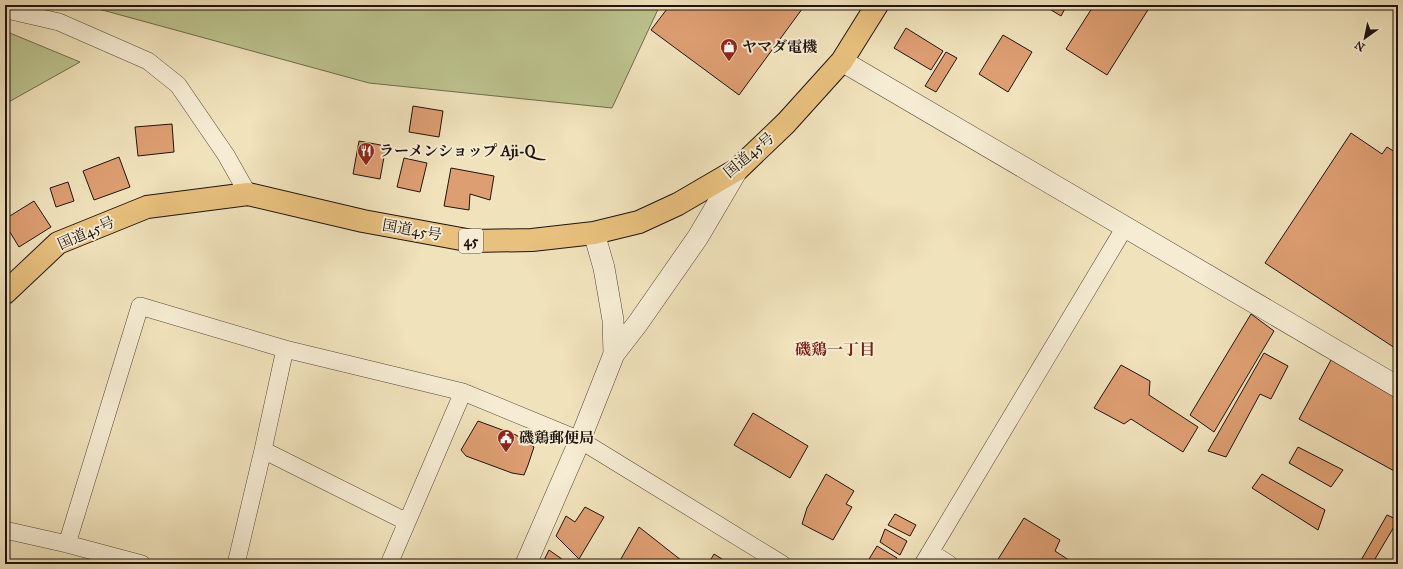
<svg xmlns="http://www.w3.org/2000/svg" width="1403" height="569" font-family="'IM FELL Great Primer','Noto Serif JP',serif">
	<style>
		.green { fill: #bcc38e; stroke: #6e6c4e }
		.building { fill: #dd9e71; stroke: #1f140d }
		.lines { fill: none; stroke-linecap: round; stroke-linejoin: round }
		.minor-casing { stroke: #534838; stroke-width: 18 }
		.tertiary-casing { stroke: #534838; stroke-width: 22 }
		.trunk-casing { stroke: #1f140d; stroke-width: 24 }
		.minor { stroke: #f5ecd3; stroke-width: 17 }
		.tertiary { stroke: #f5ecd3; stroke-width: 21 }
		.trunk { stroke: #e8c17e; stroke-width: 22 }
		.labels { text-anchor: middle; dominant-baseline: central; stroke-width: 4; stroke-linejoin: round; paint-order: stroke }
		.shield { fill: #f5ecd3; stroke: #5f5548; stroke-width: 1 }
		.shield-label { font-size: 14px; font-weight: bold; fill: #1f140d }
		.poi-label { font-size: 15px; font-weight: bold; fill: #1f140d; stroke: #f5ecd3; text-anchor: start }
		.street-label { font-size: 15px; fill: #1f140d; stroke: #f5ecd3 }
		.neighbourhood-label { font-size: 16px; font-weight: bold; fill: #7a1f14; stroke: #f5ecd3 }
	</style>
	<rect width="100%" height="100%" fill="#f0e2bb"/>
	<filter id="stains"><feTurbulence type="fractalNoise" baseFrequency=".005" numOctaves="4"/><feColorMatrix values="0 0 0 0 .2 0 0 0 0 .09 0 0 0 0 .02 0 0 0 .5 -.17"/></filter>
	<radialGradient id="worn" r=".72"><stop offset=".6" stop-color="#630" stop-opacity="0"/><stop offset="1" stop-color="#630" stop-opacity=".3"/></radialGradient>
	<path class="green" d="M84 5H660L612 108 369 83Z
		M5 31 80 62 5 104Z"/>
	<path class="building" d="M670 5H805L739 95 651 30Z
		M1043 5H1067L1061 16Z
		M1094 5H1151L1107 75 1066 49Z
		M906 28 943 51 931 70 894 48Z
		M1003 35 1032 52 1008 92 979 74Z
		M946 52 957 58 936 92 925 86Z
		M413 106 443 111 439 137 409 132Z
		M172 124 174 152 138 156 135 127Z
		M1351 133 1382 154 1387 147 1398 154V350L1265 263Z
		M359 141 386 146 380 179 353 174Z
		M119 157 130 187 94 200 83 171Z
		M404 158 427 163 420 192 397 187Z
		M451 168 494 176 490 200 470 194 469 210 444 206Z
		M68 182 74 201 56 207 50 188Z
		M34 201 51 227 19 247 5 224V219Z
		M1251 314 1274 331 1214 432 1190 415Z
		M1264 353 1288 366 1271 399 1260 394 1226 457 1208 451Z
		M1331 360 1398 399V473L1299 419Z
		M1121 365 1150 381 1149 395 1198 427 1183 452 1131 419 1124 424 1094 408Z
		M753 413 808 446 790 478 734 445Z
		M478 421 516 435 534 447 528 465 524 475 512 473 466 456 461 450Z
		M1298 447 1343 470 1331 487 1289 463Z
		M826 474 854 491 846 504 852 507 833 540 802 524 807 508Z
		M1262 474 1325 510 1318 530 1252 488Z
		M585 507 604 517 579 559 556 536 566 516 575 522Z
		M895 514 916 525 910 536 888 525Z
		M1387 515 1398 520 1372 564H1362L1360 562Z
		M1024 518 1060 540 1055 551 1075 564H995Z
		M639 527 686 564H618Z
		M885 529 907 541 900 555 880 542Z
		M877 546 897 558 894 564H866Z
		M549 550 569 564H542Z
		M714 554 730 564H708Z"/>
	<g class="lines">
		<defs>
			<path id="minor" d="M7 10 59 22 148 61 178 85 226 155 248 194
				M263 450 407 522
				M5 530 67 544 142 564
				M67 544 140 306 285 349 463 392 580 440 782 564
				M930 552 949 564
				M236 564 263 450 285 349
				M389 564 463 392
				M923 564 1125 227"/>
			<path id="tertiary" d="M842 61 1398 387
				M614 354 638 323 698 237 738 169
				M526 564 580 440 614 354 613 320 604 268 594 233"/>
			<path id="trunk" d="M5 293 58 243 147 207 248 194 363 221 472 241 532 240 594 233 639 222 678 204 738 169 786 123 842 61 877 5"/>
		</defs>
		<use href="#minor" class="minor-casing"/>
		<use href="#tertiary" class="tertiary-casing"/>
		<use href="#trunk" class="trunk-casing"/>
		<use href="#minor" class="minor"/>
		<use href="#tertiary" class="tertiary"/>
		<use href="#trunk" class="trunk"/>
	</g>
	<defs>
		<symbol id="shop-pin" viewBox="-11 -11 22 30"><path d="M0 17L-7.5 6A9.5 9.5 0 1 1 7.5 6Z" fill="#8f2418" stroke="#f5ecd3"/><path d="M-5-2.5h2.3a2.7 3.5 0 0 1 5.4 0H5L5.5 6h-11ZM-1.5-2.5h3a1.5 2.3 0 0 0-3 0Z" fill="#fff"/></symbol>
		<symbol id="restaurant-pin" viewBox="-11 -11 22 30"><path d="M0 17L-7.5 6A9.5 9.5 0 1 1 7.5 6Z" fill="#8f2418" stroke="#f5ecd3"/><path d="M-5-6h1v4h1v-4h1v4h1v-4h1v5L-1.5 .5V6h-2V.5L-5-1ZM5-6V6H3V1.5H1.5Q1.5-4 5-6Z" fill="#fff"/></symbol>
		<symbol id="civic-pin" viewBox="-11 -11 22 30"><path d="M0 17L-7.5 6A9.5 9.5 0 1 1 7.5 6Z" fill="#8f2418" stroke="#f5ecd3"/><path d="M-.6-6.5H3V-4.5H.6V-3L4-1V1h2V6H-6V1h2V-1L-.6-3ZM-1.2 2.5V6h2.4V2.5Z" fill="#fff"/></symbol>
	</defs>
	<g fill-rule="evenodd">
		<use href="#shop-pin" x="719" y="37" width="20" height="27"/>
		<use href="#restaurant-pin" x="356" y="141" width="20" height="27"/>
		<use href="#civic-pin" x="496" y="428" width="20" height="27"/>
	</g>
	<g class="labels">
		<rect class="shield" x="459" y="229" width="24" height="24" rx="3"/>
		<g class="shield-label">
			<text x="471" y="241">45</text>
		</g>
		<g class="poi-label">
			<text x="742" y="47">ヤマダ電機</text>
			<text x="379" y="151">ラーメンショップ Aji-Q</text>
			<text x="519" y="438">磯鶏郵便局</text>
		</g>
		<g class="street-label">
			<text transform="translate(749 155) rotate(-40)">国道45号</text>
			<text transform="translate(412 230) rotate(10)">国道45号</text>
			<text transform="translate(86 233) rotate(-24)">国道45号</text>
		</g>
		<g class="neighbourhood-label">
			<text x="835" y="349">磯鶏一丁目</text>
		</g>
	</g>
	<rect width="1403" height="569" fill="none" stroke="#f0e2bb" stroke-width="20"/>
	<rect x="6" y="6" width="1391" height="557" fill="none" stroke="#1f140d" stroke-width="2"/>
	<rect x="10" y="10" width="1383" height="549" fill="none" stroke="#1f140d"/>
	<g transform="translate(1365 38) rotate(213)" stroke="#f5ecd3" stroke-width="3" paint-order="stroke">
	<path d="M0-3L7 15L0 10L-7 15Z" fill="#1f140d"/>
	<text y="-6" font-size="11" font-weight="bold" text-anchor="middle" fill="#1f140d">N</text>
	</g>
	<rect width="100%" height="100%" filter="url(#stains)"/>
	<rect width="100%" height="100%" fill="url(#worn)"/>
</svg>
